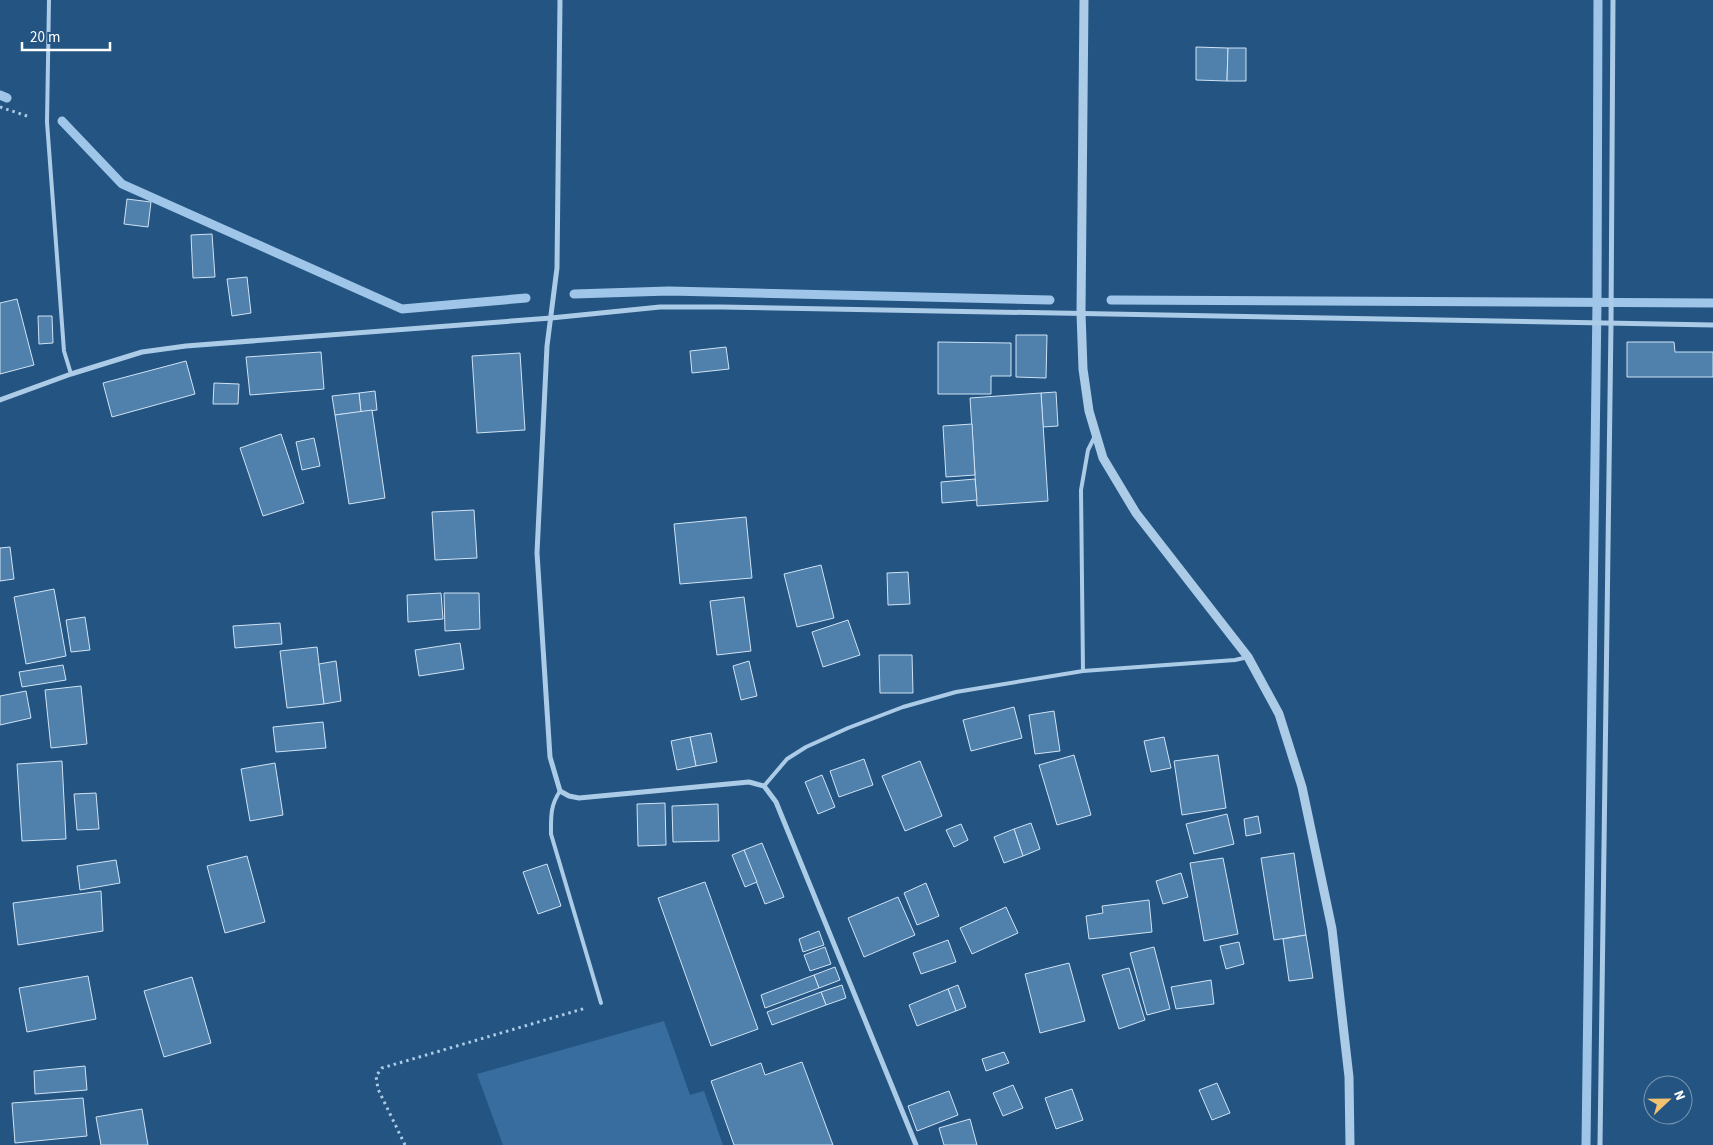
<svg xmlns="http://www.w3.org/2000/svg" width="1713" height="1145" font-family="'Source Sans 3',sans-serif">
<style>
.green{fill:#386e9f}
.lines{fill:none;stroke-linecap:round;stroke-linejoin:round}
.stream{stroke:#9fc6e8;stroke-width:9}
.building{fill:#5080ac;stroke:#cfe3f5}
.path{stroke:#abcbe7;stroke-width:3;stroke-dasharray:2.5 4;stroke-linecap:butt}
.service{stroke:#abcbe7;stroke-width:4}
.minor{stroke:#abcbe7;stroke-width:5}
.tertiary{stroke:#abcbe7;stroke-width:9}
</style>
<rect width="100%" height="100%" fill="#245481"/>
<polygon class="green" points="664,1021 690,1095 704,1091 723,1145 503,1145 477,1074"/>
<g class="lines">
<g class="stream">
<polyline points="0,95 7,98"/>
<polyline points="62,121 122,184 402,309 526,298"/>
<polyline points="574,294 669,291 1050,300"/>
<polyline points="1111,300 1713,303"/>
<polyline points="1586,1145 1597,302 1598,0"/>
</g>
</g>
<g class="building">
<polygon points="1196,47 1228,48 1227,81 1196,80"/>
<polygon points="1228,48 1246,48 1246,81 1227,81"/>
<polygon points="127,199 151,202 148,227 124,224"/>
<polygon points="212,234 215,277 193,278 191,235"/>
<polygon points="247,277 251,313 232,316 227,279"/>
<polygon points="17,299 34,365 0,374 0,303"/>
<polygon points="38,316 52,316 53,343 39,344"/>
<polygon points="1016,335 1047,335 1046,378 1016,377"/>
<polygon points="938,342 1011,343 1011,376 991,376 991,394 938,394"/>
<polygon points="1627,342 1674,342 1675,352 1713,352 1713,377 1627,377"/>
<polygon points="726,347 729,369 692,373 690,351"/>
<polygon points="321,352 324,389 250,395 246,357"/>
<polygon points="520,353 525,430 477,433 472,356"/>
<polygon points="186,361 195,394 112,417 103,383"/>
<polygon points="214,383 239,384 238,404 213,404"/>
<polygon points="375,391 377,410 361,412 359,393"/>
<polygon points="1056,392 1058,426 1043,427 1041,393"/>
<polygon points="359,393 361,412 335,415 332,396"/>
<polygon points="1041,393 1048,501 977,506 970,398"/>
<polygon points="372,410 385,498 349,504 335,415"/>
<polygon points="972,424 975,475 946,477 943,426"/>
<polygon points="281,434 304,503 263,516 240,448"/>
<polygon points="314,438 320,466 302,470 296,442"/>
<polygon points="975,479 977,500 942,503 941,482"/>
<polygon points="474,510 477,558 435,560 432,512"/>
<polygon points="746,517 752,578 680,584 674,524"/>
<polygon points="10,547 14,579 0,581 0,548"/>
<polygon points="821,565 834,618 797,627 784,574"/>
<polygon points="908,572 910,604 888,605 887,573"/>
<polygon points="54,589 66,656 26,664 14,597"/>
<polygon points="441,593 443,619 408,622 407,595"/>
<polygon points="444,593 479,593 480,629 445,631"/>
<polygon points="744,597 751,651 717,655 710,601"/>
<polygon points="85,617 90,650 71,652 66,620"/>
<polygon points="848,620 860,655 823,667 812,632"/>
<polygon points="280,623 282,644 235,648 233,626"/>
<polygon points="460,643 464,669 419,676 415,650"/>
<polygon points="317,647 324,704 287,708 280,651"/>
<polygon points="879,655 912,655 913,693 880,693"/>
<polygon points="336,661 341,701 324,704 319,664"/>
<polygon points="749,661 757,696 741,700 733,666"/>
<polygon points="63,665 66,680 22,687 19,672"/>
<polygon points="81,686 87,744 51,748 45,690"/>
<polygon points="26,691 31,718 0,725 0,696"/>
<polygon points="1014,707 1022,738 971,751 963,720"/>
<polygon points="1054,711 1060,751 1035,754 1029,715"/>
<polygon points="323,722 326,748 276,752 273,727"/>
<polygon points="711,733 717,762 696,766 690,737"/>
<polygon points="690,737 696,766 677,770 671,741"/>
<polygon points="1164,737 1171,768 1151,772 1144,741"/>
<polygon points="1074,755 1091,815 1057,825 1039,765"/>
<polygon points="1218,755 1226,808 1182,815 1174,761"/>
<polygon points="864,759 873,785 839,797 830,771"/>
<polygon points="62,761 66,839 22,841 17,764"/>
<polygon points="920,761 942,816 905,831 882,776"/>
<polygon points="275,763 283,815 250,821 241,769"/>
<polygon points="822,775 835,807 818,814 805,782"/>
<polygon points="96,793 99,829 77,830 74,794"/>
<polygon points="665,803 666,845 638,846 637,804"/>
<polygon points="718,804 719,841 673,842 672,806"/>
<polygon points="1227,814 1234,844 1194,854 1186,824"/>
<polygon points="1258,816 1261,833 1246,836 1244,819"/>
<polygon points="1031,823 1040,849 1023,856 1014,829"/>
<polygon points="961,824 968,840 954,847 946,830"/>
<polygon points="1014,829 1023,856 1004,863 994,837"/>
<polygon points="762,843 784,897 765,904 744,850"/>
<polygon points="744,850 757,882 745,887 732,855"/>
<polygon points="1294,853 1306,935 1274,940 1261,858"/>
<polygon points="247,856 265,922 225,933 207,866"/>
<polygon points="1223,858 1238,934 1204,941 1190,863"/>
<polygon points="116,860 120,883 80,890 77,866"/>
<polygon points="547,864 561,906 538,914 523,872"/>
<polygon points="1181,873 1188,897 1163,904 1156,881"/>
<polygon points="705,882 758,1029 711,1046 658,898"/>
<polygon points="926,883 939,916 917,925 904,893"/>
<polygon points="101,891 103,931 18,945 13,903"/>
<polygon points="898,897 915,935 864,957 848,918"/>
<polygon points="1149,900 1152,932 1089,939 1086,916 1103,913 1102,906"/>
<polygon points="1006,907 1018,933 972,954 960,928"/>
<polygon points="819,931 824,945 803,952 799,939"/>
<polygon points="1306,935 1313,978 1289,981 1283,939"/>
<polygon points="948,940 956,962 921,974 913,953"/>
<polygon points="1239,942 1244,964 1226,969 1220,946"/>
<polygon points="825,947 831,964 810,971 804,955"/>
<polygon points="1154,947 1170,1009 1147,1015 1130,953"/>
<polygon points="1069,963 1085,1021 1040,1033 1025,974"/>
<polygon points="835,967 840,980 819,988 814,975"/>
<polygon points="1129,968 1145,1020 1119,1029 1102,975"/>
<polygon points="814,975 819,988 765,1008 761,995"/>
<polygon points="88,976 96,1019 27,1032 19,988"/>
<polygon points="192,977 211,1043 164,1057 144,991"/>
<polygon points="1211,980 1214,1004 1176,1009 1171,987"/>
<polygon points="842,985 846,998 826,1005 821,992"/>
<polygon points="958,985 966,1007 956,1011 948,989"/>
<polygon points="948,989 956,1011 917,1026 909,1005"/>
<polygon points="821,992 826,1005 772,1025 767,1012"/>
<polygon points="1004,1052 1009,1063 986,1071 982,1059"/>
<polygon points="802,1062 833,1145 734,1145 711,1081 761,1063 765,1075"/>
<polygon points="85,1066 87,1090 35,1094 34,1071"/>
<polygon points="1217,1083 1230,1113 1212,1120 1199,1090"/>
<polygon points="1013,1085 1023,1108 1003,1116 993,1093"/>
<polygon points="1072,1089 1083,1120 1056,1129 1045,1098"/>
<polygon points="949,1091 958,1115 917,1131 908,1106"/>
<polygon points="83,1098 87,1136 15,1143 12,1103"/>
<polygon points="142,1109 148,1145 101,1145 96,1117"/>
<polygon points="970,1119 977,1145 944,1145 939,1128"/>
</g>
<g class="lines">
<g class="path">
<polyline points="0,107 30,117"/>
<polyline points="405,1145 378,1089 376,1076 382,1068 586,1008"/>
</g>
<g class="service">
<polyline points="49,0 47,122 64,351 71,374"/>
<polyline points="1083,671 1081,490 1088,450 1095,436"/>
<polyline points="764,786 787,759 806,747 848,728 903,707 956,692 1083,671 1235,660 1248,657"/>
<path d="M560,791C550,806 551,817 551,834L601,1003"/>
</g>
<g class="minor">
<polyline points="560,0 557,268 547,346 537,553 550,757 560,791 569,796 579,798 749,782 764,786 776,802 916,1145"/>
<polyline points="0,400 71,374 142,352 186,346 551,318 660,307 721,307 1713,325"/>
<polyline points="1600,1145 1611,324 1613,0"/>
</g>
<polyline class="tertiary" points="1084,0 1081,313 1083,369 1089,411 1103,458 1136,513 1248,657 1279,714 1302,787 1332,929 1349,1077 1350,1145"/>
</g>
<g transform="translate(1668 1100) rotate(68)"><circle r="24" fill="#245481" stroke="#7c98b3"/>
<path d="M0-4L9 19L0 12L-9 19Z" fill="#f1c26f"/>
<text y="-8" font-size="14" font-weight="bold" text-anchor="middle" fill="#ffffff">N</text>
</g>
<path d="M22 42v8h88v-8" fill="none" stroke="#ffffff" stroke-width="2.5"/>
<text x="30" y="42" font-size="15" fill="#ffffff" stroke="#245481" stroke-width="4" paint-order="stroke">20 m</text>
</svg>
